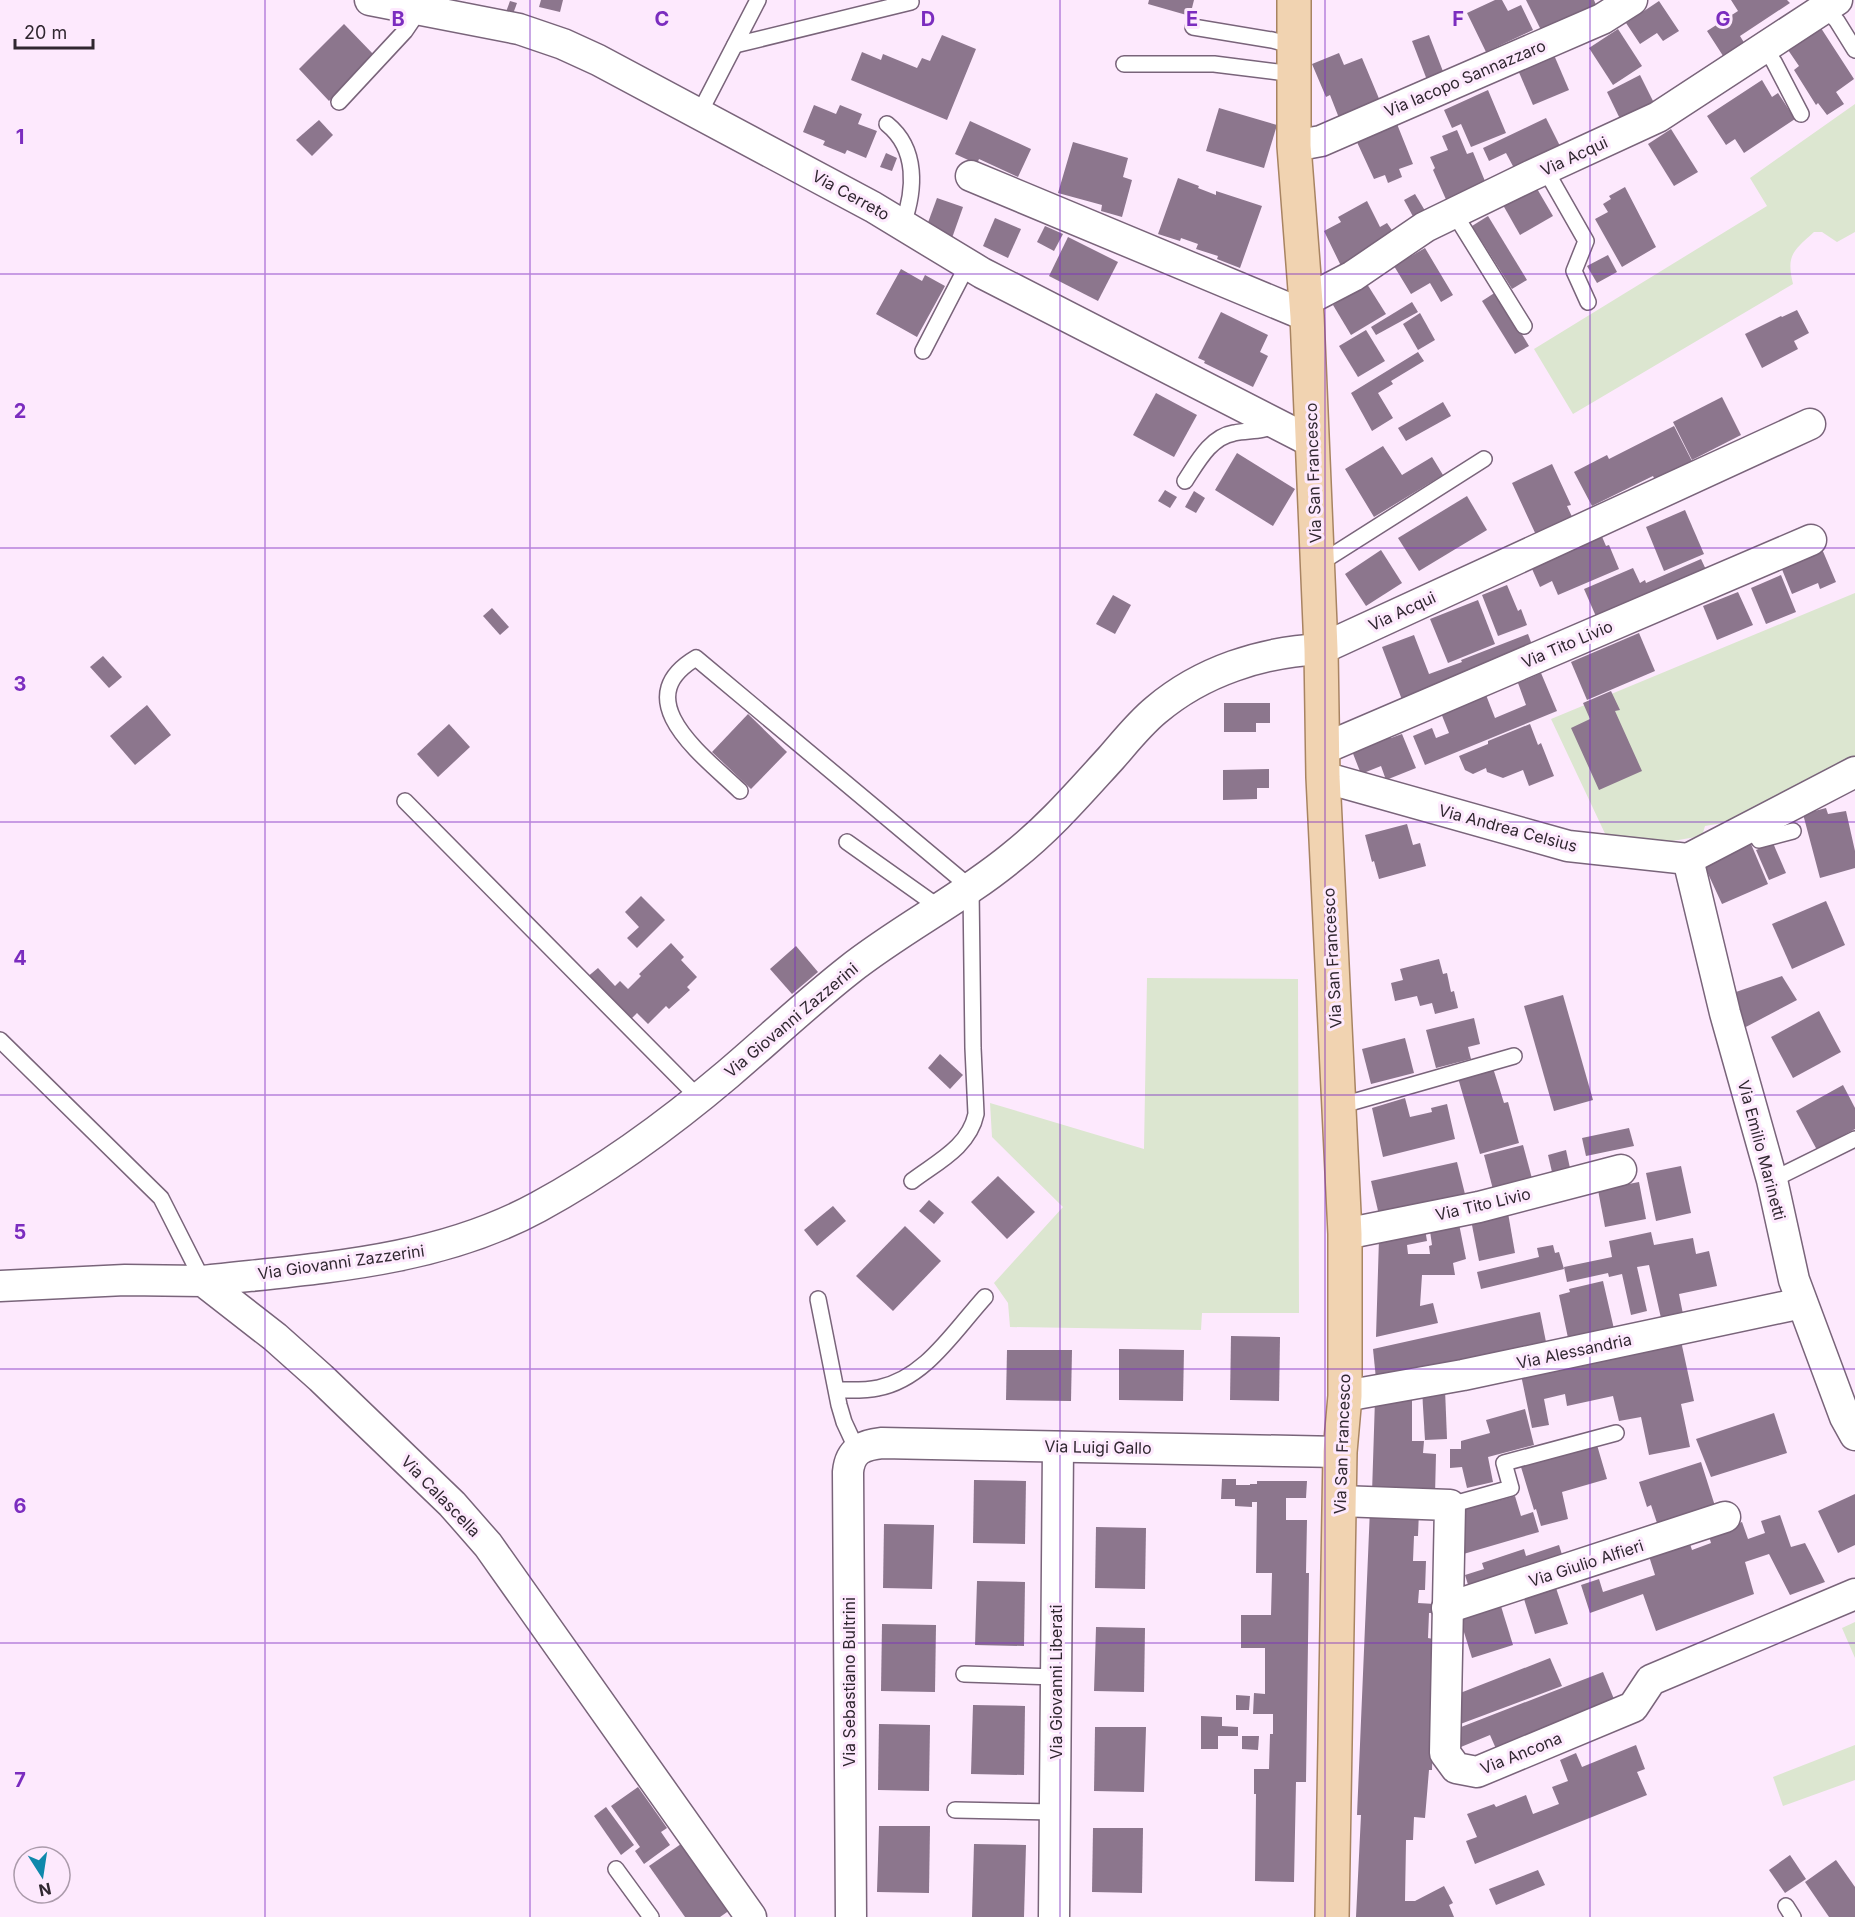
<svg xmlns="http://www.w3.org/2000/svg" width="1855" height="1917" font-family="Inter,sans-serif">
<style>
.green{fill:#dce6d0}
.building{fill:#8c768d}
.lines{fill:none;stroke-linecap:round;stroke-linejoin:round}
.lane-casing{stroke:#79647a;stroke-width:18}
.street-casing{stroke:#79647a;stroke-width:33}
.primary-casing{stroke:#a88462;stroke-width:36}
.lane{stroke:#fff;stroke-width:15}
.street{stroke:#fff;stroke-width:30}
.primary{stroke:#f1d3b1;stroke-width:33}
.grid{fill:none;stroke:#7b2cbf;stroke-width:1.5;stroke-opacity:0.55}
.labels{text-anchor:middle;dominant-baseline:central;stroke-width:6;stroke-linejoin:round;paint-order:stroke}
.street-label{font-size:16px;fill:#302730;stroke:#fde9fd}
.grid-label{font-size:20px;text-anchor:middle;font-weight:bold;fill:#7b2cbf;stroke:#fde9fd;stroke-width:6;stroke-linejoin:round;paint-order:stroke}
</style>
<rect width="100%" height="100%" fill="#fde9fd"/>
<g class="green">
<path d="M1855,104V232L1837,242L1822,232H1814C1793,251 1786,255 1793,284L1573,414L1534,349L1767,206L1750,178Z"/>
<polygon points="1855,593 1855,765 1729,822 1705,826 1702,836 1637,847 1609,842 1551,719"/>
<polygon points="1147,978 1298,979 1299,1313 1202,1313 1201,1330 1010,1327 1008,1303 994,1283 1063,1207 992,1137 990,1103 1144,1149"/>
<polygon points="1855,1622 1855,1658 1842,1628"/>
<polygon points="1855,1745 1855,1780 1783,1806 1773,1777"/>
</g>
<g class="building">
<polygon points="541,0 563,0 560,12 539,7"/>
<polygon points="1149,0 1194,0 1190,16 1148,4"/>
<polygon points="1495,0 1502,0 1508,11 1521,5 1533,30 1486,52 1467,13"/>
<polygon points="1526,0 1594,0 1596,5 1541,30"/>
<polygon points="1731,0 1787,0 1790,3 1740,36 1748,49 1727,62 1707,31 1738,11"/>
<polygon points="510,1 517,3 513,14 506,12"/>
<polygon points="1659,1 1679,31 1663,41 1657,33 1640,44 1626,23"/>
<polygon points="344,24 375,56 329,101 299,69"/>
<polygon points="1819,25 1854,79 1836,92 1844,104 1827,115 1818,103 1816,105 1794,70 1799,66 1786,47"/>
<polygon points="1618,29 1642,66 1613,85 1589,48"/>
<polygon points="942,35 976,49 947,120 851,80 862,52 881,60 883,54 917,68 922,58 930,61"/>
<polygon points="1429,35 1444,74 1427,80 1412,41"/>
<polygon points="1339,53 1344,65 1362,58 1380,101 1339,118 1330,95 1326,97 1312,64"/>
<polygon points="1554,55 1569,90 1533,105 1518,70"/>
<polygon points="1640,75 1656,107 1622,123 1607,92"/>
<polygon points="1762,80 1772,97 1778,93 1795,119 1744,153 1735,139 1726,145 1707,116"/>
<polygon points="1488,90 1506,133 1471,147 1461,124 1452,128 1444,110"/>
<polygon points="814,105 836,114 840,105 862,114 858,124 877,131 866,158 847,150 845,154 823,145 825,141 803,132"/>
<polygon points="1219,108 1277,125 1264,168 1206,151"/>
<polygon points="1546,118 1561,148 1515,170 1506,153 1489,161 1483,148"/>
<polygon points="319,120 333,135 312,156 296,140"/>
<polygon points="970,121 1031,149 1018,177 979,159 977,164 955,154"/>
<polygon points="1397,124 1413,164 1399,169 1402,177 1388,183 1385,175 1374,179 1356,140"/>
<polygon points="1671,129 1698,172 1674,186 1648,144"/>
<polygon points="1457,130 1467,154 1473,152 1487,186 1448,204 1433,170 1435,168 1430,157 1448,150 1442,136"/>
<polygon points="1073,142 1128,158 1123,177 1132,180 1122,217 1101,211 1102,205 1058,193"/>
<polygon points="886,153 897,158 892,171 880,167"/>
<polygon points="1178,178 1199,186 1198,188 1216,195 1216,191 1262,206 1240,268 1217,259 1218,256 1196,249 1198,244 1181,238 1180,241 1158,234"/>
<polygon points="1536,187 1553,216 1520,235 1503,205"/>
<polygon points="1625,187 1656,247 1622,267 1595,219 1608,212 1603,204 1611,199 1609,196"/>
<polygon points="1415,194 1427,214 1415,220 1404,200"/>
<polygon points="937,198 963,207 952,238 926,228"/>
<polygon points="1367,201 1380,227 1387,223 1396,236 1343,270 1324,231 1341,222 1338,217"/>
<polygon points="1488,216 1527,280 1512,289 1472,226"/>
<polygon points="995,218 1021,229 1008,258 983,246"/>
<polygon points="1045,226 1063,234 1054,251 1037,242"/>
<polygon points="1068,237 1118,262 1098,301 1049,276"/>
<polygon points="1425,248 1453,295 1441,302 1430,283 1411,294 1394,266"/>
<polygon points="1608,255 1617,272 1597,283 1587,266"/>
<polygon points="901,269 922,281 925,275 945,286 917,337 876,314"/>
<polygon points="1367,284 1386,314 1351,335 1333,305"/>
<polygon points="1496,292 1529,346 1515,354 1482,301"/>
<polygon points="1412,302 1418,312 1376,335 1371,327"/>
<polygon points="1797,310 1809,333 1794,341 1798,349 1762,368 1745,334 1781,316 1782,317"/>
<polygon points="1221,312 1268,335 1260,352 1268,356 1253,387 1204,363 1205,361 1198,358"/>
<polygon points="1420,313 1435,340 1418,350 1403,324"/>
<polygon points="1366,330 1385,361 1358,377 1339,346"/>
<polygon points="1418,352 1424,361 1391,381 1393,384 1378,393 1393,418 1372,431 1351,393"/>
<polygon points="1156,393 1197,415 1174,457 1133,435"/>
<polygon points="1722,397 1741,435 1692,460 1673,422"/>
<polygon points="1443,402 1451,416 1406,441 1398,428"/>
<polygon points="1674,426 1695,467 1658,486 1653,476 1592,506 1574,472 1607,455 1609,459"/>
<polygon points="1383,446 1402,475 1432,457 1443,475 1374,517 1345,469"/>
<polygon points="1237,453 1295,489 1273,526 1215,490"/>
<polygon points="1552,464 1571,505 1567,506 1574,521 1537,537 1512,483"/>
<polygon points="1165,490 1177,497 1170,508 1158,501"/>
<polygon points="1194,491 1205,498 1196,513 1185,507"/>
<polygon points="1467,496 1487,530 1419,571 1398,538"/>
<polygon points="1685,510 1704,554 1664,571 1646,527"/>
<polygon points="1600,532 1606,546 1609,545 1619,569 1558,595 1552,581 1540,587 1529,562"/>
<polygon points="1822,549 1836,582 1820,589 1818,583 1792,594 1781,567"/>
<polygon points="1381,550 1402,583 1366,606 1345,574"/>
<polygon points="1701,559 1708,574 1598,621 1584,589 1633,568 1640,583 1645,580 1646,583"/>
<polygon points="1781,575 1796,612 1766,624 1751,588"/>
<polygon points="1507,585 1518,611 1521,609 1527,625 1498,636 1482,595"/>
<polygon points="1738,592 1753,625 1717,640 1703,606"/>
<polygon points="1113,595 1131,605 1115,634 1096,624"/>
<polygon points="1478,600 1495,644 1448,663 1430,619"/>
<polygon points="492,608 509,627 500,635 483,616"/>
<polygon points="1639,633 1655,671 1587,700 1571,662"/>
<polygon points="1528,634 1534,650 1404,705 1382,647 1414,635 1429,674 1462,662 1461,660"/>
<polygon points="103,656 122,677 109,688 90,667"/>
<polygon points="1541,673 1557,711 1425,765 1413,736 1432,728 1436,738 1449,733 1441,713 1486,695 1495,718 1526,705 1518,683"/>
<polygon points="1611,691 1620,710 1615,711 1642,771 1599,790 1571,728 1590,719 1583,703"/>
<polygon points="1224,703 1270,703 1270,723 1256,723 1256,732 1224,732"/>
<polygon points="147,705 171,735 135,765 110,736"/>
<polygon points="748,714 787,752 751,789 712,752"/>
<polygon points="449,724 470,747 438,777 417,754"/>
<polygon points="1530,724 1538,745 1541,743 1554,776 1529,786 1523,770 1503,778 1487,772 1486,768 1473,774 1465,770 1459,756 1488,744 1488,741"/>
<polygon points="1402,734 1416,768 1386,780 1381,766 1361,774 1352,751 1390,736 1391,738"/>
<polygon points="1269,769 1269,788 1257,788 1257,799 1223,800 1223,770"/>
<polygon points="1826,808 1828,814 1846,811 1855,851 1855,868 1820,878 1803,814"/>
<polygon points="1407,824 1413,845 1420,843 1426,866 1379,879 1374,861 1372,862 1365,835"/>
<polygon points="1773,843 1786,873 1769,880 1756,850"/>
<polygon points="1751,844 1768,884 1722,904 1704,865"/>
<polygon points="641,896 665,920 637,948 627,938 639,927 625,912"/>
<polygon points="1826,901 1845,945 1792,969 1772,924"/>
<polygon points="671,943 684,957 681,960 697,977 687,987 690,990 669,1009 666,1006 648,1024 637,1013 628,1022 586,978 598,968 615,986 620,981 628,989 641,976 639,974"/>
<polygon points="796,946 818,972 792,994 770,969"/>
<polygon points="1439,959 1443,974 1447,973 1451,992 1454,991 1458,1008 1435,1014 1432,1003 1420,1006 1417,996 1395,1001 1391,983 1403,980 1400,969"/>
<polygon points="1782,976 1797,1000 1744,1028 1733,993"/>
<polygon points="1563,995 1593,1100 1554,1111 1524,1006"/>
<polygon points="1819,1011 1841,1052 1793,1078 1771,1037"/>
<polygon points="1474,1018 1480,1044 1468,1047 1471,1059 1436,1068 1426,1030"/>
<polygon points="1405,1038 1414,1073 1371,1084 1362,1049"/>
<polygon points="940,1054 963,1075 950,1089 928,1068"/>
<polygon points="1493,1068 1504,1103 1508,1102 1519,1143 1480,1154 1458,1078"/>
<polygon points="1843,1085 1855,1108 1855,1129 1817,1150 1796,1111"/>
<polygon points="1405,1098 1410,1117 1432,1112 1431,1108 1447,1104 1455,1139 1383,1157 1372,1108"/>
<polygon points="1629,1128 1634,1146 1586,1156 1582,1138"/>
<polygon points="1523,1145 1534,1186 1495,1197 1484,1155"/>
<polygon points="1566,1150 1570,1168 1552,1172 1548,1155"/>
<polygon points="1457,1162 1465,1194 1379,1215 1371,1181"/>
<polygon points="1681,1166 1691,1213 1656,1221 1646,1173"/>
<polygon points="998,1176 1035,1212 1007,1239 971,1202"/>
<polygon points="1639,1182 1646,1219 1605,1227 1598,1190"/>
<polygon points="929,1200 944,1213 934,1224 919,1211"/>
<polygon points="833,1206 846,1221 817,1246 804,1230"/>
<polygon points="1508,1213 1515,1253 1479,1261 1471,1220"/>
<polygon points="1458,1219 1466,1259 1453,1263 1455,1275 1422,1275 1420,1306 1433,1303 1438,1323 1376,1337 1379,1238 1425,1229 1427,1241 1407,1245 1408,1254 1430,1254 1429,1246 1432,1245 1429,1224"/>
<polygon points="905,1226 941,1261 893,1311 856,1276"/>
<polygon points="1651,1232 1654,1245 1693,1238 1696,1254 1709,1251 1717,1286 1679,1294 1683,1314 1661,1318 1649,1265 1637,1267 1647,1311 1631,1315 1622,1274 1609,1277 1608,1273 1567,1282 1564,1267 1612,1257 1609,1241"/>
<polygon points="1553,1245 1555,1253 1559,1252 1564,1269 1481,1289 1477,1272 1539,1257 1537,1248"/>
<polygon points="1603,1281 1614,1329 1568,1338 1559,1295 1570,1292 1569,1289"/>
<polygon points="1540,1312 1546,1342 1376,1379 1373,1349"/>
<polygon points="1231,1336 1280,1337 1279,1401 1230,1400"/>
<polygon points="1681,1341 1694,1401 1681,1404 1690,1447 1649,1455 1641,1417 1619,1421 1613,1396 1567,1406 1565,1394 1544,1399 1549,1425 1532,1428 1521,1375"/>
<polygon points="1119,1349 1184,1350 1183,1401 1119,1400"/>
<polygon points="1007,1350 1072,1350 1071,1401 1006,1400"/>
<polygon points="1445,1389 1447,1439 1425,1440 1422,1390"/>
<polygon points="1412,1395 1412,1441 1424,1441 1423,1453 1436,1454 1435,1495 1372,1493 1375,1399"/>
<polygon points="1525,1409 1534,1445 1488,1457 1493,1482 1467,1488 1462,1467 1450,1468 1450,1449 1461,1449 1461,1441 1490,1433 1486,1420"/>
<polygon points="1774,1413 1787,1453 1711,1477 1696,1439"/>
<polygon points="1597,1445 1607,1479 1562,1492 1568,1519 1541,1526 1536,1509 1534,1510 1521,1467"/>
<polygon points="1701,1462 1715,1506 1659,1529 1651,1505 1647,1507 1639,1482"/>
<polygon points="1222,1479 1236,1479 1236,1485 1250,1485 1250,1484 1257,1484 1257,1481 1307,1481 1306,1498 1286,1498 1286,1520 1307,1520 1306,1573 1309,1573 1306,1782 1296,1782 1294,1882 1255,1881 1256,1794 1254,1794 1254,1769 1269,1769 1270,1734 1273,1734 1273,1714 1253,1714 1254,1693 1265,1694 1265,1648 1241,1648 1241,1615 1271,1615 1272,1573 1256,1573 1257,1502 1252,1502 1252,1507 1235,1506 1235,1499 1221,1499"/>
<polygon points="974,1480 1026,1481 1025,1544 973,1543"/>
<polygon points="1855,1494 1855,1545 1838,1553 1818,1511"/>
<polygon points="1515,1496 1521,1516 1533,1512 1539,1532 1460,1555 1459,1511"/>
<polygon points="1370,1509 1419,1511 1418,1536 1414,1536 1413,1561 1426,1561 1425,1590 1419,1590 1418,1603 1435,1604 1435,1613 1429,1613 1428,1638 1433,1639 1430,1730 1433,1730 1432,1770 1429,1770 1425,1818 1414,1817 1413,1840 1406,1840 1405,1901 1415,1901 1444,1886 1453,1903 1449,1905 1454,1917 1356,1917 1361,1815 1357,1815"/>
<polygon points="1780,1515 1791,1547 1805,1543 1825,1582 1790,1595 1769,1554 1745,1562 1754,1594 1656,1631 1643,1594 1590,1613 1581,1585 1599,1579 1603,1592 1655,1575 1648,1553 1690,1544 1692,1550 1711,1543 1708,1533 1742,1522 1748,1539 1765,1533 1761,1521"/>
<polygon points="884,1524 934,1525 932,1589 883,1588"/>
<polygon points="1096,1527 1146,1528 1145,1589 1095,1588"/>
<polygon points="1559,1545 1564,1561 1470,1591 1465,1575 1484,1569 1482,1563 1524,1549 1526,1556"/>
<polygon points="977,1581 1025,1582 1024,1646 975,1645"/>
<polygon points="1556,1588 1568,1624 1535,1634 1524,1599"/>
<polygon points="1500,1603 1513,1645 1472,1658 1459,1616"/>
<polygon points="882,1624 936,1625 935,1692 881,1691"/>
<polygon points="1096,1627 1145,1628 1144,1692 1094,1691"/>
<polygon points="1550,1658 1562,1686 1455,1726 1455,1695"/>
<polygon points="1603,1672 1616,1704 1497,1751 1490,1735 1456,1749 1456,1729"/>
<polygon points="1236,1695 1250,1696 1249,1710 1236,1710"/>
<polygon points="973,1705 1025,1706 1024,1775 971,1774"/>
<polygon points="1201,1716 1222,1717 1222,1726 1238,1727 1238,1736 1218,1736 1218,1749 1201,1749"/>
<polygon points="879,1724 930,1725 929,1791 878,1790"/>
<polygon points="1095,1727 1146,1727 1144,1792 1094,1791"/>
<polygon points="1242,1736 1259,1736 1258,1750 1242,1749"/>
<polygon points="1636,1745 1645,1769 1637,1772 1647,1795 1475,1864 1466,1841 1477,1837 1467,1814 1494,1804 1496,1807 1526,1795 1533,1814 1559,1804 1552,1787 1568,1781 1560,1760 1576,1753 1582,1767"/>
<polygon points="638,1787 667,1828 661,1832 670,1845 644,1864 635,1851 640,1847 611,1806"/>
<polygon points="606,1807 634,1845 621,1855 594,1816"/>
<polygon points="879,1826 930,1826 929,1893 877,1892"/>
<polygon points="1093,1828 1143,1828 1142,1893 1092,1892"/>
<polygon points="681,1844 730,1910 720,1917 685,1917 649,1866"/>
<polygon points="974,1844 1026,1845 1024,1917 972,1917"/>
<polygon points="1790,1855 1806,1879 1785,1893 1769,1870"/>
<polygon points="1836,1860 1855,1887 1855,1917 1829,1917 1805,1882"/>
<polygon points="1538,1870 1545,1885 1496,1905 1489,1889"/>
</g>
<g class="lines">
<defs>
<g id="lane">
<polyline points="1825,8 1837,21 1855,50"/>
<polyline points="1193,27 1272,40 1294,46"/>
<polyline points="735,45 911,2"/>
<polyline points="1764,48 1774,62 1801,114"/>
<polyline points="1124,64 1214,64 1294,74"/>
<polyline points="339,102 405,31 420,9"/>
<polyline points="699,114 758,0"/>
<path d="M887,124C918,149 915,190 903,224"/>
<polyline points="1545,169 1586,241 1574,271 1588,302"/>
<polyline points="1454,213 1524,326"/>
<polyline points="923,351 968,264"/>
<path d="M1185,481C1197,463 1210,437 1234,433C1249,430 1262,432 1275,425"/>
<polyline points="1317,565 1484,459"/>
<path d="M740,791C705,757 625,700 696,658L971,888L973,1048L976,1114C969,1147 937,1162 912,1181"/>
<polyline points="405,801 699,1098"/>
<polyline points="1752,826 1759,840 1793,831"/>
<polyline points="847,842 940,908"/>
<polyline points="0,1040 161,1198 203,1281"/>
<polyline points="1339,1106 1514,1056"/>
<polyline points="1772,1180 1855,1139"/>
<polyline points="818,1299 839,1405 844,1422 857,1450"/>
<path d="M837,1390C850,1390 865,1391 878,1388C925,1379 954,1331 985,1297"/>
<polyline points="1450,1505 1511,1488 1504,1463 1616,1433"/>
<polyline points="964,1674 1056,1677"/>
<polyline points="955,1810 1055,1812"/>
<polyline points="616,1869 651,1917"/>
<polyline points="1786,1906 1793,1917"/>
</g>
<g id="street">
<polyline points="370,0 519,29 563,44 598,60 873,207 982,273 1312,442"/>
<polyline points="1294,146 1321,141 1602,19 1632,0"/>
<polyline points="971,176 1307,316"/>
<polyline points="1305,301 1353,276 1425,227 1530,176 1658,117 1837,0"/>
<polyline points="1323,749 1811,540"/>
<polyline points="1323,777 1568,846 1688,859 1855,772"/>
<polyline points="1688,859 1725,1013 1772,1180 1794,1280 1845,1417 1855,1435"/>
<polyline points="1345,1234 1479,1207 1621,1170"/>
<path d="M203,1281C317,1268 435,1263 538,1207C606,1170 669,1124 728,1074C768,1040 807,1003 849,970C901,929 961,899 1012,857C1049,828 1079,793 1111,758C1125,742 1139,724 1156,710C1202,671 1262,652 1321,649L1810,424"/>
<polyline points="0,1286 125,1280 203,1281 275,1337 321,1378 452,1504 488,1545 751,1917"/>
<polyline points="1345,1396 1463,1375 1802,1303"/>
<polyline points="1340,1501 1450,1505 1445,1753 1456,1768 1477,1772 1633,1707 1651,1680 1855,1594"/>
<polyline points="1447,1608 1725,1517"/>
<path d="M851,1917L848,1472C850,1450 863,1445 882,1443L1340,1452"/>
<polyline points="1054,1917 1058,1447"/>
</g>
<polyline id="primary" points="1294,0 1294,146 1307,316 1321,649 1323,777 1345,1234 1345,1396 1340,1452 1332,1917"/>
</defs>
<use href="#lane" class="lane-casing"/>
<use href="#street" class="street-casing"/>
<use href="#primary" class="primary-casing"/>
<use href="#lane" class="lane"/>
<use href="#street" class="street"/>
<use href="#primary" class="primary"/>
</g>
<path class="grid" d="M265,0V1917M530,0V1917M795,0V1917M1060,0V1917M1325,0V1917M1590,0V1917M0,274H1855M0,548H1855M0,822H1855M0,1095H1855M0,1369H1855M0,1643H1855"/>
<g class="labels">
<g class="street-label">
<text transform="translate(1465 78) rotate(-23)">Via Iacopo Sannazzaro</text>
<text transform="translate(1574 156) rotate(-25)">Via Acqui</text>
<text transform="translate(851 195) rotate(29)">Via Cerreto</text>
<text transform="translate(1313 473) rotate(-92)">Via San Francesco</text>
<text transform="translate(1402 611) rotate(-25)">Via Acqui</text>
<text transform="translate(1567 644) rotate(-23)">Via Tito Livio</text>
<text transform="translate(1508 828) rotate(15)">Via Andrea Celsius</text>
<text transform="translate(1332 958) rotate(-93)">Via San Francesco</text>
<text transform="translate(791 1020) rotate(-40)">Via Giovanni Zazzerini</text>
<text transform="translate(1762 1150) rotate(75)">Via Emilio Marinetti</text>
<text transform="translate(1483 1204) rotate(-13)">Via Tito Livio</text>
<text transform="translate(341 1262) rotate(-8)">Via Giovanni Zazzerini</text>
<text transform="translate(1574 1351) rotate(-12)">Via Alessandria</text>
<text transform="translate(1342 1444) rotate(-88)">Via San Francesco</text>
<text transform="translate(1098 1447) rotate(1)">Via Luigi Gallo</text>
<text transform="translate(441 1496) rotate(46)">Via Calascella</text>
<text transform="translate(1586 1563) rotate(-18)">Via Giulio Alfieri</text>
<text transform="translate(849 1682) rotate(-90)">Via Sebastiano Bultrini</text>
<text transform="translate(1056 1682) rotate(-90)">Via Giovanni Liberati</text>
<text transform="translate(1521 1753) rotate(-22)">Via Ancona</text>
</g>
</g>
<g class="grid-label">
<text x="398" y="26">B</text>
<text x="662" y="26">C</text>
<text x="928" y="26">D</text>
<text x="1192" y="26">E</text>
<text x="1458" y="26">F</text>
<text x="1723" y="26">G</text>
<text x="20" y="144">1</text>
<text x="20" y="418">2</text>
<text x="20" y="691">3</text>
<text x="20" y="965">4</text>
<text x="20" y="1239">5</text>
<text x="20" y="1513">6</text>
<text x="20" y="1787">7</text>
</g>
<g transform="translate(42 1875) rotate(168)"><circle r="28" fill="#fde9fd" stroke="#ab9bab" stroke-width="1.5"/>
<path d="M0-4.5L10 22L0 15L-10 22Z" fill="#0f88ac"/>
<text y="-9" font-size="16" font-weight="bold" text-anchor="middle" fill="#302730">N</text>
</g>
<path d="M15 39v9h78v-9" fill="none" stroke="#302730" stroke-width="3"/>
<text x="24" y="39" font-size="18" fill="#302730" stroke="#fde9fd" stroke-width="4.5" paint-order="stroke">20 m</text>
</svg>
